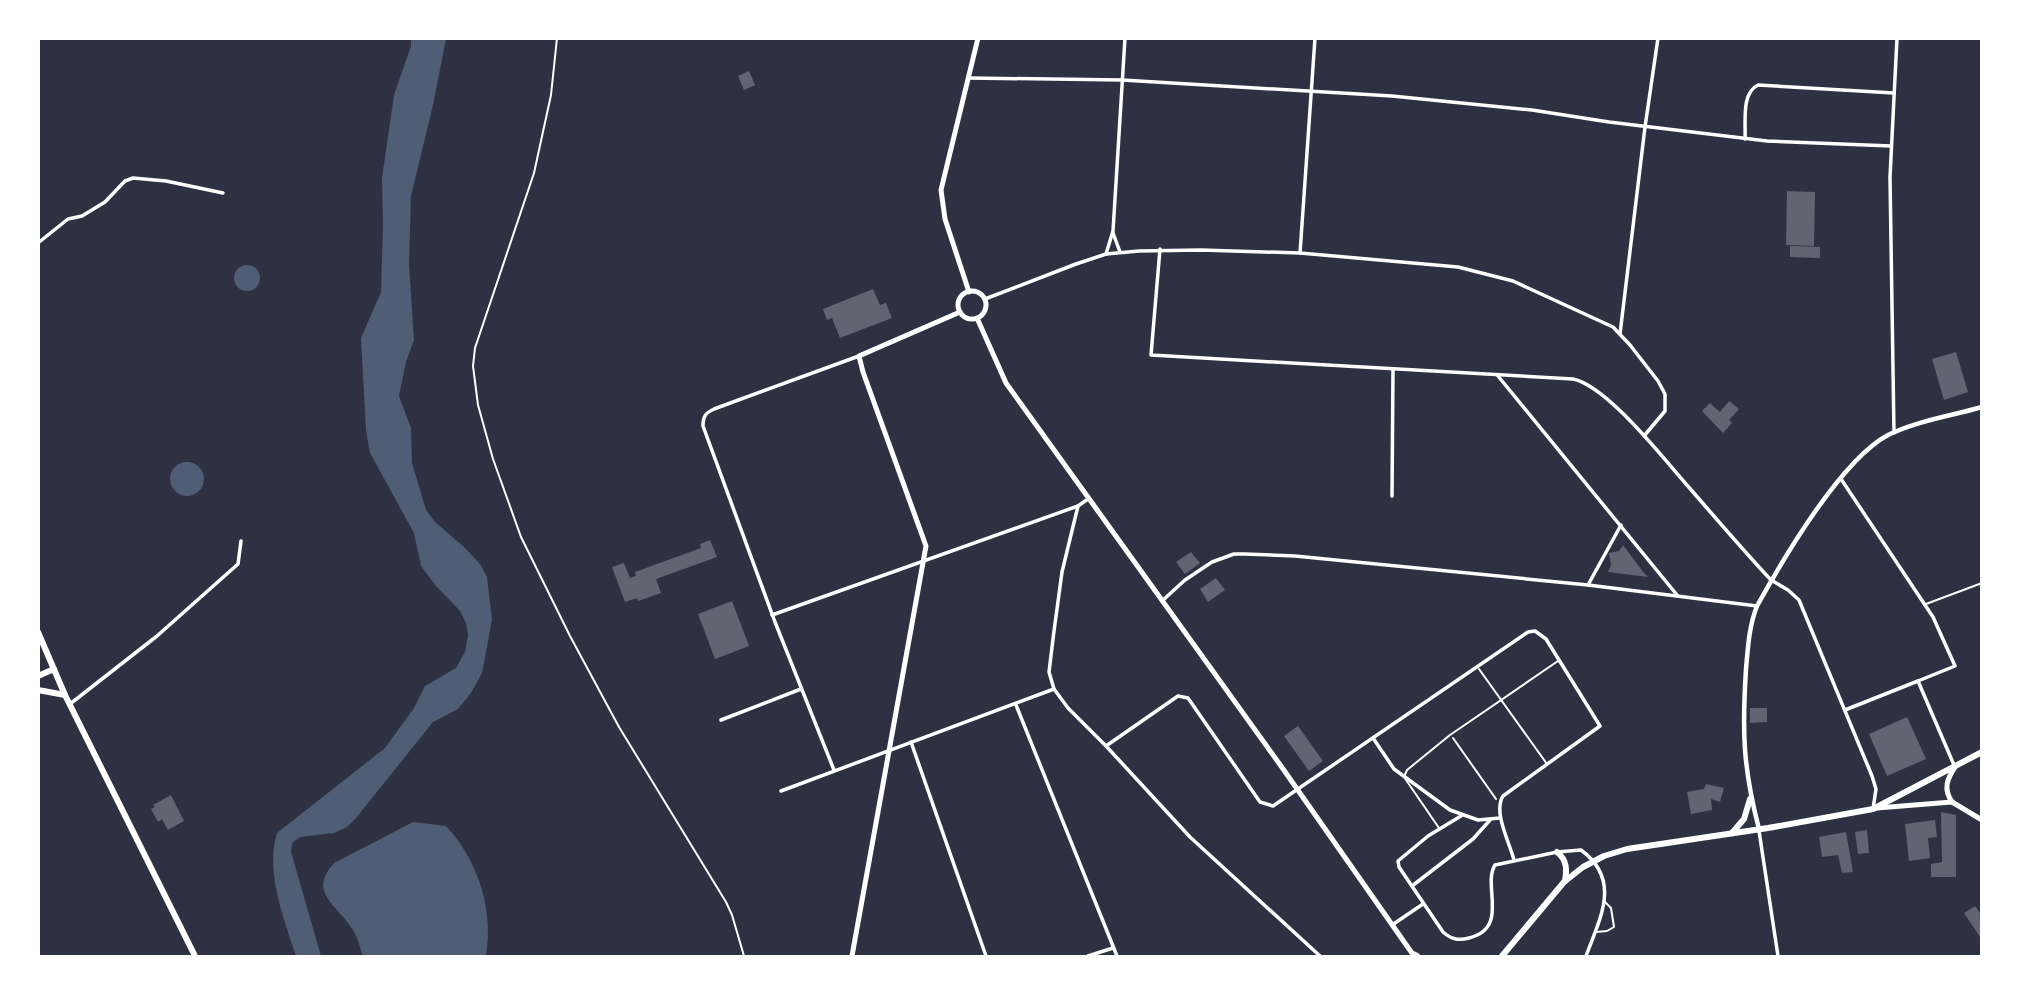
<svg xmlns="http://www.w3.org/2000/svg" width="2020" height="995" font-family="Roboto,sans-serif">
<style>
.water{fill:#4f5d75}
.building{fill:#626471}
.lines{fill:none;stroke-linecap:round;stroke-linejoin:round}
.path{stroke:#fff;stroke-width:2}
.service{stroke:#fff;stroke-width:2}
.minor{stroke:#fff;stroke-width:3.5}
.tertiary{stroke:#fff;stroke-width:4.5}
.secondary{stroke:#fff;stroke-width:5}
.primary{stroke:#fff;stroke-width:6}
</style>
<rect width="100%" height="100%" fill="#2d3142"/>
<g class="water">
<path d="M411,39H446L433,105L411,196L409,264L414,340L406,362L399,396L411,428L412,463L426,510L435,522L464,547L480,564L487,577L492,619L487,647L482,673L471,693L458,709L433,722L356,818L347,827L334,833L300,837L292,843L291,852L321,956H296C284,919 265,872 277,833L385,748L414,708L425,686L456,668L465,652L468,635L466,623L460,611L436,586L421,566L414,533L370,453L366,431L361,338L381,292L383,225L382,178L394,95L411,46Z"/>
<circle cx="247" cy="278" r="13"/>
<circle cx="187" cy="479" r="17"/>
<path d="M413,822L446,826C478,860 494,910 486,956H363C360,948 358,938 353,930C338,905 307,893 334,863Z"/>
</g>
<g class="building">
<polygon points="749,71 755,85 744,90 738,76"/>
<polygon points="1787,191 1815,192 1814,246 1786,245"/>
<polygon points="1790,246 1820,247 1820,258 1790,257"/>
<polygon points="873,289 880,305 886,303 892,318 840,338 832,318 827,320 823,309"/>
<polygon points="1956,352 1968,392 1944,400 1932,359"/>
<polygon points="1729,401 1739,409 1729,420 1732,423 1723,433 1702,411 1710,403 1720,412"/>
<polygon points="710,540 717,557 656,579 661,593 638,601 637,598 625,602 612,567 624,563 630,578 636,576 635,572 701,548 700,544"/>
<polygon points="1623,545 1644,573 1648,577 1608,572 1611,565 1609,553 1619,551"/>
<polygon points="1191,552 1200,563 1185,574 1176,562"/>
<polygon points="1216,578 1225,590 1208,602 1200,589"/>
<polygon points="732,601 749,646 715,659 698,614"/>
<polygon points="1750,708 1767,708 1767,722 1750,723"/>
<polygon points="1907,717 1926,759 1887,776 1869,734"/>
<polygon points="1298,726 1323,761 1309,771 1284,736"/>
<polygon points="1706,784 1724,788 1720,802 1711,799 1712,810 1691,814 1687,792 1704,789"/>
<polygon points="171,795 184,821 168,830 162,819 158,822 151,809 155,807 153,805"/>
<polygon points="1941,812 1956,815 1956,877 1931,877 1931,864 1942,862"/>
<polygon points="1935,820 1937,837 1928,838 1930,858 1909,861 1905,824"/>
<polygon points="1867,830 1869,853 1858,854 1855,832"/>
<polygon points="1846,832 1853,872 1842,873 1838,855 1822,857 1819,837"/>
<polygon points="1975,906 1982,916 1982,940 1964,913"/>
</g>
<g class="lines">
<g class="path">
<polyline points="557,38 551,95 534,173 475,348 473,366 478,405 493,459 521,537 570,636 619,727 726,902 732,915 744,956"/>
<polyline points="1453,738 1496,799"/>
</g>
<g class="service">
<polyline points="1926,604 1982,583"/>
<polyline points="1479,669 1547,764"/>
<polyline points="1439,828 1404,777 1407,770 1450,735 1558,661"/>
<polyline points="1596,932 1607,931 1614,927 1611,908 1605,902"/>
</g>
<g class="minor">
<polyline points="968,78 1122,80 1392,96 1532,110 1609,122 1767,141 1891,146"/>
<path d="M1745,139C1746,122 1741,93 1758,85L1894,93"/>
<polyline points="1113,233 1120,252"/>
<polyline points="38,243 68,219 82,216 105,202 125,181 133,178 166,181 223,193"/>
<path d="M1160,249L1151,355L1573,379C1607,386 1662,457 1686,484C1714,516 1742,549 1771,580L1788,590L1799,600L1872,776L1876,789L1873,809"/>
<polyline points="1300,253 1315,38"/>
<polyline points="1106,254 1113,231 1125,38"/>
<polyline points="985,299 1076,264 1106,254 1139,251 1201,250 1300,253 1458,267 1513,281 1613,327 1630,345 1658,381 1665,394 1665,411 1644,436"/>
<polyline points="1620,334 1645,127 1658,38"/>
<polyline points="1498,376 1677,595"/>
<polyline points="1894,433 1890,177 1897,38"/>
<polyline points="1841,479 1933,617 1955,666 1918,681"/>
<polyline points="1392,496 1393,369"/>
<polyline points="1078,506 1062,572 1054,631 1049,672 1054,689 1068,708 1106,746 1190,837 1320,956"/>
<polyline points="1588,585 1621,525"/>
<polyline points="1162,601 1185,580 1212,562 1234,554 1245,554 1295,556 1588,585 1757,606"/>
<polyline points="772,615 1078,506 1088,499"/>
<polyline points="70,704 157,636 238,564 241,541"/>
<polyline points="1016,705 1117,956"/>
<polyline points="1845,710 1918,681 1954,765"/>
<polyline points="721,720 801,689"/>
<polyline points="1373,738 1394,769 1450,810 1478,820 1500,818"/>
<polyline points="911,742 986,956"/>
<path d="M1106,746L1178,696L1188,698L1260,802L1273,806L1528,632L1535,631L1546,639L1600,726L1503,796C1493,812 1509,841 1514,860"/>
<path d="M834,770L775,622L703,426C703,417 705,413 714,409L859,356"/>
<polyline points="781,791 1054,689"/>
<path d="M1461,816L1428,836L1398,861L1399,867L1443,932C1451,939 1458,941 1469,938C1510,928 1482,885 1495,865L1557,852L1581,850C1622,880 1600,918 1586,956"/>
<polyline points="1759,831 1778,956"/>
<polyline points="1412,886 1473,839 1490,820"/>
<polyline points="1392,925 1423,904"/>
<polyline points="1088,956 1113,948"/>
</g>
<path class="tertiary" d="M1759,829C1743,768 1742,731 1746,669C1748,647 1749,626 1757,606C1783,559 1841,460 1888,435C1916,421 1951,416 1982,407"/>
<g class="secondary">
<circle cx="972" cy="305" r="14"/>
<polyline points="969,292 945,219 941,190 978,38"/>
<polyline points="977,318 1006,383 1281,766 1414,956"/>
<path d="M1952,802C1943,789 1947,779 1955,767"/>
<polyline points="1877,808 1952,802 1982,820"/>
<polyline points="852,956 926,546 863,372 859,356 960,312"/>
</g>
<g class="primary">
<polyline points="38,632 65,695 195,956"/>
<polyline points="38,676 54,669"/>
<polyline points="38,690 65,695"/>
<polyline points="1732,833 1744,819 1750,799"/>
<path d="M1557,852C1567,860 1567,869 1565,881"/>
<polyline points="1413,954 1417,956"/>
<polyline points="1502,956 1564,882 1583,867 1604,856 1627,849 1768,828 1873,809 1982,752"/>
</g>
</g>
<rect width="2020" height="995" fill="none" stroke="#ffffff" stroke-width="80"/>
</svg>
